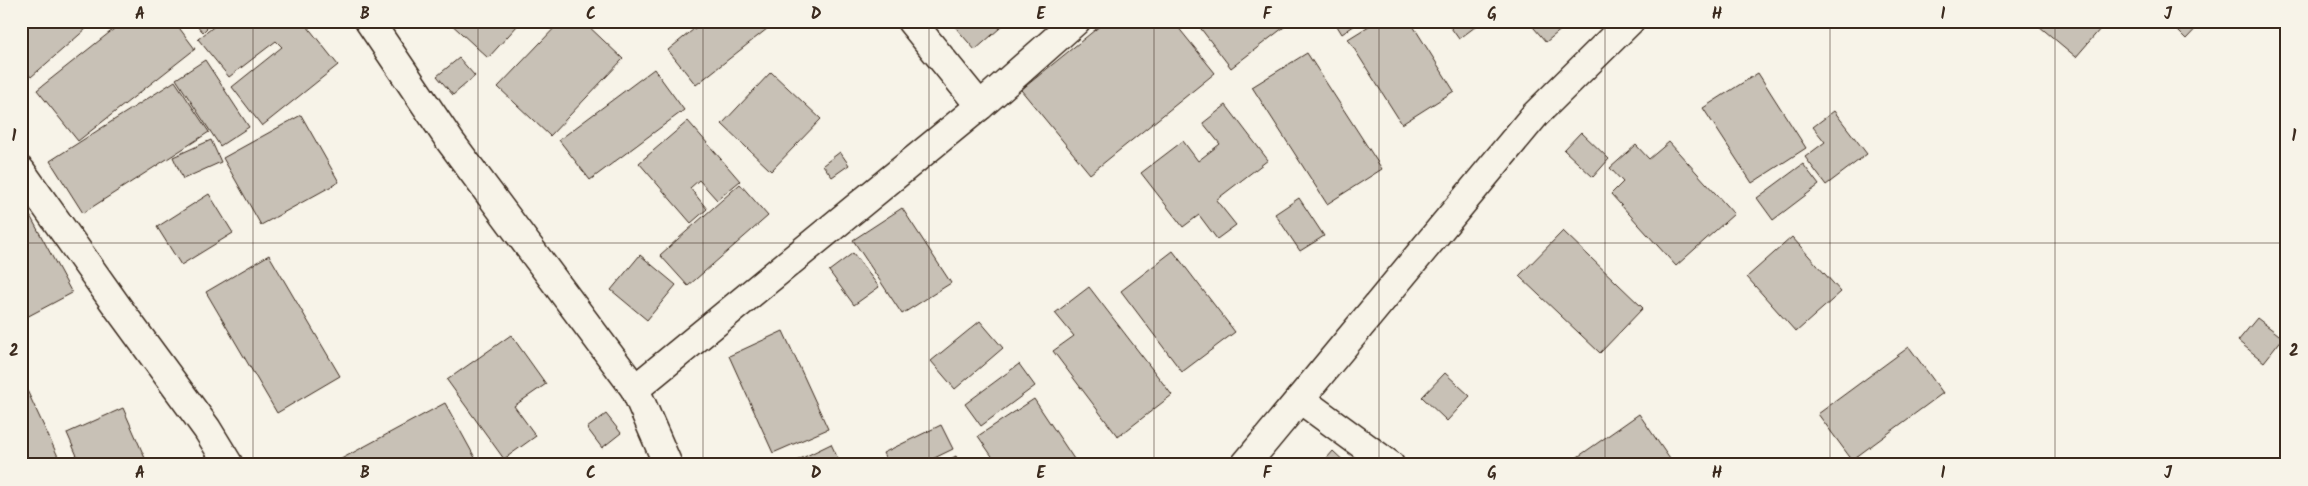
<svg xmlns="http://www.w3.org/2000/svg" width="2308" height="486" font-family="Kalam,sans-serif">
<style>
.building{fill:#c8c1b6;stroke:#3b2a1e}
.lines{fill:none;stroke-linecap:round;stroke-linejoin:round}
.minor-casing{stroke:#3b2a1e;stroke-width:31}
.minor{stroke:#f7f3e8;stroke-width:28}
.grid{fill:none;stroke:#3b2a1e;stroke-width:1;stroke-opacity:0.55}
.neatline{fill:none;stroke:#3b2a1e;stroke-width:2}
.grid-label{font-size:16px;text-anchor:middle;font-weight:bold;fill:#3b2a1e}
</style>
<rect width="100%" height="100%" fill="#f7f3e8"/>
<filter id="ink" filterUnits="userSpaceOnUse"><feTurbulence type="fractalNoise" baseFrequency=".02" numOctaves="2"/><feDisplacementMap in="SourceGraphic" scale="10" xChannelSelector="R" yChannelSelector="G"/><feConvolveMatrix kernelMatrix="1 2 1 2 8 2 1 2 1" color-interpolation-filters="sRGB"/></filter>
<g filter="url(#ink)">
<g class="building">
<polygon points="21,21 95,21 31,77 21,66"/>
<polygon points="124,21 174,21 195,49 78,141 37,90"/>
<polygon points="193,21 214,21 203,32"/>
<polygon points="221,21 303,21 338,65 262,126 232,87 282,47 276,41 229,77 198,39"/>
<polygon points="448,21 514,21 518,25 488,58"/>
<polygon points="561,21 583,21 623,59 550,136 498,87"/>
<polygon points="704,21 777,21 696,85 668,50"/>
<polygon points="950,21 1008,21 975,50"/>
<polygon points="1106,21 1173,21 1215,73 1090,174 1021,90"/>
<polygon points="1195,21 1292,21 1231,68"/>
<polygon points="1334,21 1361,21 1342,34"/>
<polygon points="1377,21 1410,21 1454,91 1402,124 1348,39"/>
<polygon points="1446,21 1483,21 1459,39"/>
<polygon points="1528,21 1566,21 1568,24 1546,42"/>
<polygon points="2033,21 2107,21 2076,57"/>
<polygon points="2168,21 2203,21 2186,39"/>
<polygon points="1307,53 1382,169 1327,204 1252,87"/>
<polygon points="459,58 475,76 453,95 437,76"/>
<polygon points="205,60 249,127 220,146 176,79"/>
<polygon points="654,69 684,110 590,180 559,140"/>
<polygon points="771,72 821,119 771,171 722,124"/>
<polygon points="1758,73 1806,148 1752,183 1703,108"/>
<polygon points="175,81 209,132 83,213 50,161"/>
<polygon points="1226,105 1268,160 1216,200 1236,225 1217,239 1199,215 1183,227 1141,173 1183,141 1198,161 1220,144 1203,123"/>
<polygon points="1834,111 1867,154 1826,185 1805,157 1825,142 1813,127"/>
<polygon points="301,115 339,182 261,225 223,158"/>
<polygon points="688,121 740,181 717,200 699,180 690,188 707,209 691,223 639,163"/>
<polygon points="1581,132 1609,159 1593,177 1564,150"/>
<polygon points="211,140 221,162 183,179 173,157"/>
<polygon points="1669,142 1734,214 1676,266 1611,194 1623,182 1610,168 1636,145 1649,159"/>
<polygon points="840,152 849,165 832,177 823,165"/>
<polygon points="1803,164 1819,185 1773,220 1757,198"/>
<polygon points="740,184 768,216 688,286 660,255"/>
<polygon points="209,194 233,233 181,265 157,227"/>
<polygon points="1299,198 1324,236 1300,251 1275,214"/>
<polygon points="21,199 72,293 21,320"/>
<polygon points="902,208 951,283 902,314 853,240"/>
<polygon points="1563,231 1643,308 1600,353 1519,276"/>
<polygon points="1792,237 1841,292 1796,332 1747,277"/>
<polygon points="1173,251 1235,332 1182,372 1121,291"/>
<polygon points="853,253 879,287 854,305 829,271"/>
<polygon points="269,255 340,376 277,413 206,292"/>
<polygon points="640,255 676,285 647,320 611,290"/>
<polygon points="1089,287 1172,395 1118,437 1053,351 1074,336 1055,313"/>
<polygon points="2257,318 2283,338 2264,362 2238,341"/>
<polygon points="980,321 1003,348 955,389 931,361"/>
<polygon points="783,331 828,429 773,453 729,356"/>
<polygon points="511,335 546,384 514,406 536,436 504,459 447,380"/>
<polygon points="1909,347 1943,393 1852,460 1818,414"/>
<polygon points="1019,364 1035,386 981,426 965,404"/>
<polygon points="1445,373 1470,396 1447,421 1422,397"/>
<polygon points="24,384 62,465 21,465 21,385"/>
<polygon points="1034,399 1078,465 998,465 978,436"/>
<polygon points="445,403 479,465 330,465"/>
<polygon points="123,408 148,465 81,465 67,433"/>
<polygon points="606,414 621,433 602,448 587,428"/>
<polygon points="1639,414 1674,465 1570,465 1569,463"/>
<polygon points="941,425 953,449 920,465 889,465 883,453"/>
<polygon points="831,444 841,465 788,465"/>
<polygon points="1333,451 1348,465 1321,465"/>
<polygon points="956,456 960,465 939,465"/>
</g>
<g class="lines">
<defs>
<g id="minor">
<polyline points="369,21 450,141 635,389 668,465"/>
<polyline points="911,21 980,106"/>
<polyline points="21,171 119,309 207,429 229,465"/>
<polyline points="635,389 980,106 1076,21"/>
<polyline points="1300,399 1390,465"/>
<polyline points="1245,465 1535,115 1630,21"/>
</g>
</defs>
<use href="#minor" class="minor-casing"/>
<use href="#minor" class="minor"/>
</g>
</g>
<path class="grid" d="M253,21V465M478,21V465M703,21V465M929,21V465M1154,21V465M1379,21V465M1605,21V465M1830,21V465M2055,21V465M21,243H2287"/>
<rect width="2308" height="486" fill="none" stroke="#f7f3e8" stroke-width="55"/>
<rect x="28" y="28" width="2252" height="430" class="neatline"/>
<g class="grid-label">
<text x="140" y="19">A</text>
<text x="365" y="19">B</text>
<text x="591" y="19">C</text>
<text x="816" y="19">D</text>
<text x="1041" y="19">E</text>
<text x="1267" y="19">F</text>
<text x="1492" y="19">G</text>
<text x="1717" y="19">H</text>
<text x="1943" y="19">I</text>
<text x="2168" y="19">J</text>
<text x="14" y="141">1</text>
<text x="2294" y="141">1</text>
<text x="14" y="356">2</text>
<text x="2294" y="356">2</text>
<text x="140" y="478">A</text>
<text x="365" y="478">B</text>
<text x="591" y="478">C</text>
<text x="816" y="478">D</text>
<text x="1041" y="478">E</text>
<text x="1267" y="478">F</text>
<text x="1492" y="478">G</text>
<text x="1717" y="478">H</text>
<text x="1943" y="478">I</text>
<text x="2168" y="478">J</text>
</g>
</svg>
